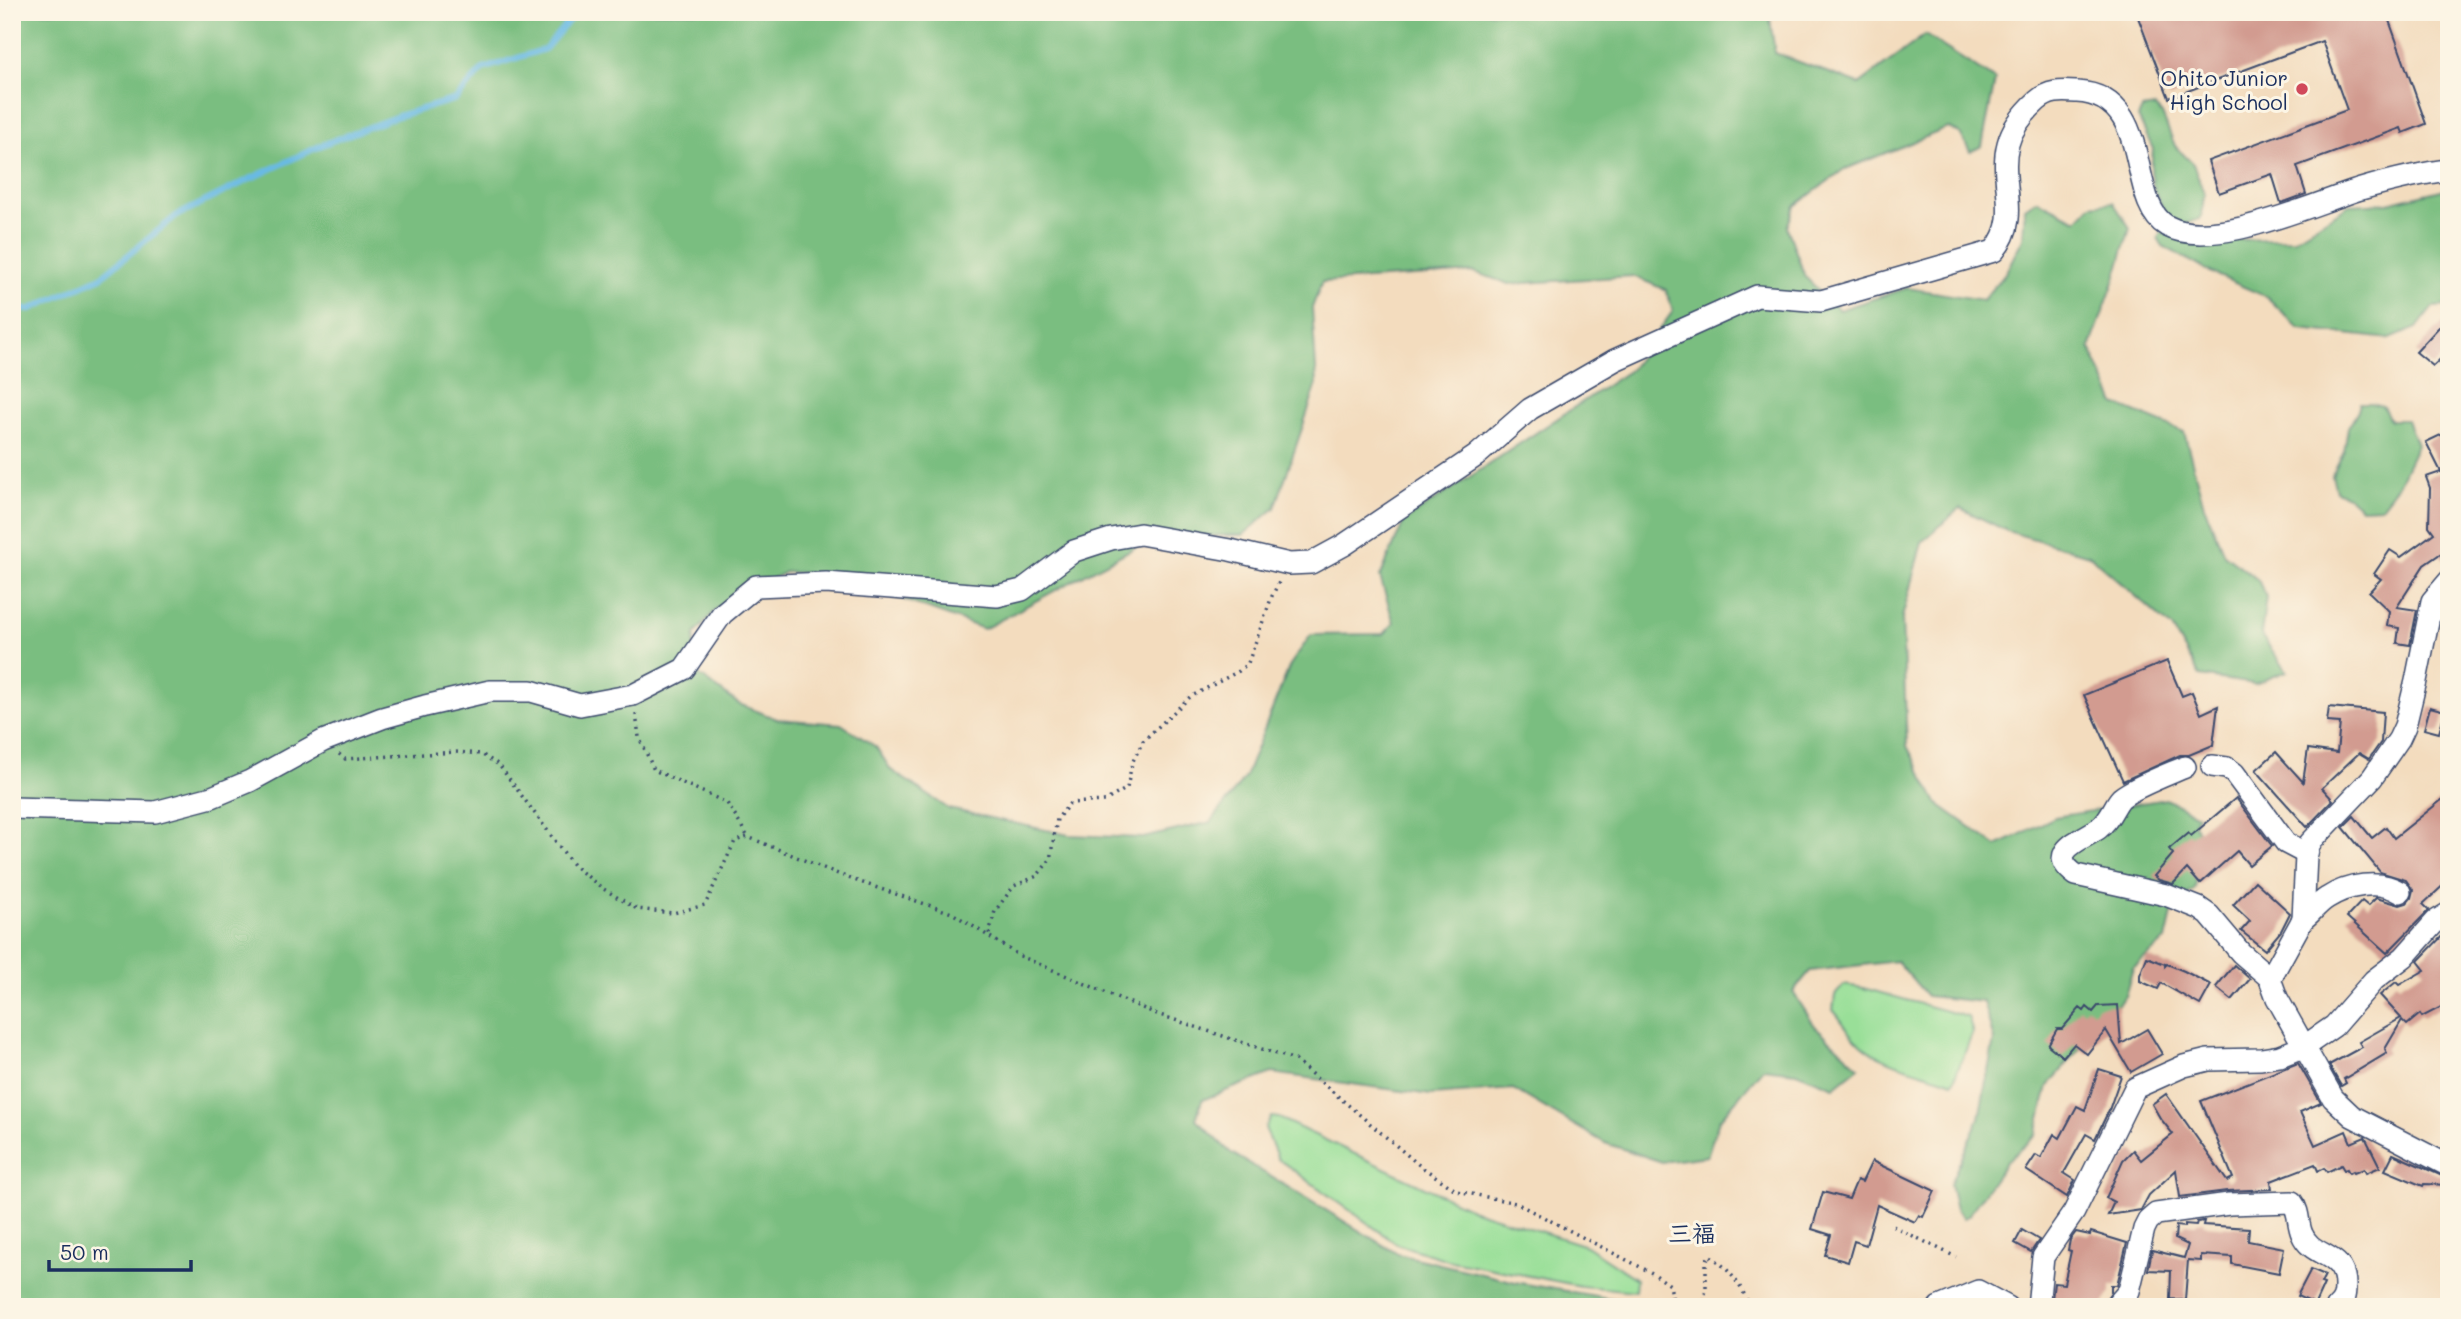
<svg xmlns="http://www.w3.org/2000/svg" width="2461" height="1319" font-family="Mali,'Klee One',sans-serif">
<style>
.green{fill:#99df98;stroke:#5a877b;stroke-width:2}
.forest{fill:#7abe80;stroke:#4a766f;stroke-width:2;fill-rule:evenodd}
.lines{fill:none;stroke-linecap:round;stroke-linejoin:round}
.stream{stroke:#69bae4;stroke-width:6}
.building{fill:#d29b90}
.minor-casing{stroke:#3b496c;stroke-width:24}
.path{stroke:#3b496c;stroke-width:3.5;stroke-dasharray:2 5;stroke-linecap:butt}
.minor{stroke:#fff;stroke-width:21}
.poi-dot{fill:#d1495b;stroke:#fcf5e5;stroke-width:2.5}
.labels{text-anchor:middle;dominant-baseline:central;stroke-width:6;stroke-linejoin:round;paint-order:stroke}
.poi-label{font-size:21px;fill:#1b2f5e;stroke:#fcf5e5;text-anchor:end}
.quarter-label{font-size:24px;font-weight:bold;fill:#1b2f5e;stroke:#fcf5e5}
</style>
<rect width="100%" height="100%" fill="#fcf5e5"/>
<filter id="ink" filterUnits="userSpaceOnUse"><feTurbulence type="fractalNoise" baseFrequency=".0143" numOctaves="2"/><feDisplacementMap in="SourceGraphic" scale="14" xChannelSelector="R" yChannelSelector="G"/><feConvolveMatrix kernelMatrix="1 2 1 2 8 2 1 2 1" color-interpolation-filters="sRGB"/></filter>
<filter id="wash" filterUnits="userSpaceOnUse"><feTurbulence type="fractalNoise" baseFrequency=".00686" numOctaves="4" result="noise"/><feDisplacementMap in="SourceGraphic" scale="28" xChannelSelector="R" yChannelSelector="G"/><feGaussianBlur stdDeviation="1.57" result="paint"/><feColorMatrix in="noise" values="0 0 0 0 0 0 0 0 0 0 0 0 0 0 0 0 0 1.4 0 .05"/><feComposite in="paint" operator="in"/></filter>
<g filter="url(#wash)">
<rect width="100%" height="100%" fill="#f3dcbe"/>
<g class="green">
<path d="M1844,985L1863,988L1968,1017L1973,1032L1953,1082C1924,1072 1890,1065 1865,1048C1851,1038 1844,1022 1833,1010L1835,995Z"/>
<polygon points="1271,1117 1279,1118 1471,1209 1586,1246 1636,1279 1635,1291 1581,1286 1451,1261 1397,1244 1278,1159 1265,1128"/>
</g>
<g class="forest">
<path d="M12,12H1769L1775,53L1859,84L1925,35L1995,80L1982,146L1970,152L1960,133L1948,128L1843,170L1795,206L1787,227L1805,277L1839,310L1907,288L1983,300L2006,272L2023,238L2025,208L2037,200L2077,220L2091,205L2113,202L2130,228L2116,276L2090,348L2115,404L2184,432L2204,506L2224,554L2258,580L2266,597L2261,635L2287,671L2255,684L2200,676L2172,628L2089,555L2007,531L1960,508L1922,542L1902,618L1907,746L1937,803L1997,846L2055,817L2166,799L2197,815L2193,823L2203,840L2195,889L2174,905L2166,940L2133,968L2125,996L2048,1086L2036,1135L2006,1162L1968,1216L1963,1218L1956,1209L1950,1184L1979,1118L1994,1040L1983,1002L1927,996L1897,961L1810,971L1793,992L1815,1026L1859,1067L1834,1087L1796,1072L1763,1068L1719,1120L1707,1156L1662,1162L1605,1143L1513,1089L1431,1095L1272,1073L1202,1100L1196,1119L1230,1152L1398,1254L1520,1283L1619,1300L1626,1307H12ZM1474,272L1509,284L1633,276L1666,290L1673,311L1630,370L1404,521L1380,577L1394,623L1384,634L1311,635L1290,665L1245,777L1211,822L1143,838L1069,835L949,809L891,770L876,747L841,724L777,719L739,704L699,675L693,655L695,634L716,609L785,572L832,574L984,629L1154,537L1243,535L1275,508L1317,384L1312,308L1322,282Z"/>
<polygon points="2155,107 2162,114 2175,146 2193,164 2204,193 2202,214 2199,219 2184,225 2167,218 2154,190 2151,171 2153,149 2138,117 2142,109"/>
<polygon points="2449,188 2449,306 2433,307 2417,328 2390,339 2300,329 2267,297 2212,273 2163,246 2158,238 2161,231 2219,240 2294,239 2349,205 2388,203"/>
<polygon points="2360,403 2370,403 2383,406 2390,420 2407,420 2417,445 2398,485 2381,507 2361,508 2348,496 2336,491 2332,475 2344,451 2348,428 2358,411"/>
</g>
<g class="lines">
<polyline class="stream" points="12,311 31,309 101,277 176,216 250,179 324,144 398,116 456,99 483,69 545,49 576,12"/>
</g>
<g id="blocks">
<g class="building">
<polygon points="2136,12 2386,12 2426,124 2403,133 2401,128 2297,166 2306,194 2287,201 2281,203 2272,174 2219,193 2208,161 2347,110 2322,41 2169,98"/>
<polygon points="2449,316 2449,351 2433,366 2416,352"/>
<polygon points="2449,431 2449,567 2440,554 2424,565 2397,607 2417,610 2410,645 2397,643 2399,628 2387,626 2389,611 2369,592 2381,579 2374,574 2390,550 2401,557 2434,533 2429,526 2430,488 2426,477 2441,472 2426,442"/>
<polygon points="2167,661 2182,696 2192,692 2201,714 2218,706 2213,745 2189,755 2180,755 2123,781 2084,695"/>
<polygon points="2329,707 2383,712 2381,742 2369,759 2359,753 2322,788 2333,800 2307,827 2256,770 2276,752 2303,782 2308,749 2337,753 2340,723 2327,722"/>
<polygon points="2430,707 2445,711 2439,733 2424,729"/>
<polygon points="2236,798 2272,846 2249,865 2237,851 2200,884 2187,869 2173,884 2159,880 2154,876 2173,854 2169,849 2188,833 2191,836"/>
<polygon points="2443,799 2449,812 2449,880 2423,904 2429,910 2387,953 2347,917 2362,901 2368,906 2376,898 2400,905 2407,903 2411,898 2413,890 2406,880 2380,872 2343,827 2354,816 2372,838 2386,827 2394,838"/>
<polygon points="2255,881 2290,913 2281,931 2265,950 2241,931 2250,921 2233,905"/>
<polygon points="2449,929 2449,1003 2422,1017 2420,1014 2407,1025 2402,1020 2385,1049 2387,1053 2344,1079 2346,1083 2341,1086 2329,1065 2362,1047 2359,1042 2401,1018 2380,995 2396,982 2399,985 2425,970 2418,961"/>
<polygon points="2147,957 2165,964 2165,966 2167,964 2184,971 2211,985 2200,1005 2161,983 2158,989 2140,981 2140,975"/>
<polygon points="2234,965 2250,979 2232,1000 2216,987"/>
<polygon points="2118,1005 2121,1044 2147,1029 2162,1054 2131,1072 2106,1030 2087,1054 2074,1044 2063,1057 2048,1045 2057,1029 2062,1029 2080,1008 2084,1011 2087,1007 2093,1012 2098,1006"/>
<polygon points="2298,1063 2321,1103 2300,1112 2315,1145 2346,1131 2351,1143 2365,1137 2380,1167 2366,1173 2364,1169 2354,1173 2353,1171 2349,1173 2347,1169 2344,1170 2341,1165 2327,1172 2324,1168 2318,1171 2315,1164 2271,1181 2272,1189 2227,1191 2180,1197 2176,1170 2149,1195 2141,1210 2108,1215 2114,1202 2106,1198 2123,1160 2133,1150 2141,1160 2173,1134 2160,1118 2152,1104 2166,1094 2227,1181 2233,1178 2201,1101"/>
<polygon points="2099,1069 2121,1076 2109,1110 2095,1139 2086,1134 2064,1173 2075,1180 2067,1197 2026,1170 2036,1155 2041,1158 2054,1134 2060,1138 2077,1106 2085,1110"/>
<polygon points="2393,1154 2449,1179 2449,1185 2424,1184 2423,1186 2385,1170"/>
<polygon points="1872,1161 1935,1191 1923,1217 1919,1215 1915,1222 1877,1205 1866,1245 1854,1241 1848,1262 1825,1255 1831,1235 1812,1229 1823,1192 1849,1199 1857,1180 1862,1182"/>
<polygon points="2204,1221 2203,1225 2249,1228 2248,1241 2284,1248 2279,1273 2232,1264 2232,1257 2201,1255 2201,1261 2188,1260 2185,1300 2170,1299 2171,1271 2148,1270 2152,1250 2184,1258 2188,1245 2175,1239 2176,1226 2185,1227 2185,1224 2196,1225 2197,1222"/>
<polygon points="2022,1230 2039,1240 2031,1252 2015,1243"/>
<polygon points="2076,1232 2090,1235 2091,1232 2127,1243 2117,1285 2111,1285 2111,1292 2102,1305 2093,1303 2093,1307 2051,1307 2054,1283 2064,1284 2071,1251 2068,1250 2070,1240"/>
<polygon points="2311,1269 2325,1275 2321,1283 2324,1284 2315,1304 2297,1296"/>
</g>
</g>
</g>
<g filter="url(#ink)">
<use href="#blocks" fill-opacity="0" stroke="#3b496c" stroke-width="2"/>
<g class="lines">
<defs>
<g id="minor">
<polyline points="2449,581 2432,601 2416,681 2405,726 2399,739 2372,778 2310,843 2306,856 2303,919 2270,979 2277,998 2333,1098 2352,1116 2449,1166"/>
<polyline points="2212,766 2227,768 2234,773 2286,843 2307,854"/>
<path d="M2185,767C2169,774 2134,787 2121,798C2114,805 2111,819 2099,828C2083,840 2043,851 2076,875L2166,895L2199,908L2209,915L2241,953L2271,979"/>
<path d="M12,808L155,812L212,797L250,781L323,741L382,718L425,706L490,691H531L580,705L633,695L684,669L722,614L756,586L826,583L997,596L1022,590L1074,551L1111,539L1140,534L1230,550L1289,564L1311,563L1344,545L1476,456L1530,409L1615,360L1757,296L1821,301L1994,251C2023,216 1998,182 2008,144C2012,128 2025,112 2037,101C2049,90 2061,91 2077,92C2155,96 2125,202 2167,226C2213,251 2314,203 2361,189C2389,181 2420,173 2449,170"/>
<path d="M2302,920C2311,914 2317,904 2327,898C2347,885 2379,879 2400,892"/>
<polyline points="1939,1307 1978,1291 2008,1307"/>
<polyline points="2038,1307 2043,1257 2074,1212 2135,1088 2184,1066 2208,1060 2261,1059 2280,1056 2305,1046 2334,1026 2374,980 2404,957 2436,921 2449,913"/>
<path d="M2115,1307L2129,1291L2144,1229L2148,1221L2156,1214L2229,1204L2292,1202C2300,1212 2297,1223 2302,1234C2312,1259 2346,1251 2345,1287C2345,1295 2344,1301 2337,1307"/>
</g>
</defs>
<use href="#minor" class="minor-casing"/>
<g class="path">
<polyline points="636,714 639,737 654,770 727,803 748,837"/>
<polyline points="339,754 345,759 456,752 481,754 499,765 573,865 602,888 637,909 673,913 705,905 735,841 748,837 848,878 952,913 1020,956 1154,1013 1295,1060 1419,1165 1457,1191 1516,1203 1654,1274 1670,1285 1674,1307"/>
<polyline points="989,934 995,911 1014,886 1037,876 1050,860 1057,819 1070,803 1105,801 1127,788 1132,763 1143,741 1190,697 1239,671 1248,663 1272,596 1280,580"/>
<polyline points="1893,1226 1956,1257"/>
<path d="M1700,1307L1706,1291V1262L1709,1255C1728,1267 1742,1286 1750,1307"/>
</g>
<use href="#minor" class="minor"/>
</g>
</g>
<circle class="poi-dot" cx="2302" cy="89" r="7"/>
<g class="labels">
<g class="poi-label">
<text x="2288" y="77">Ohito Junior<tspan x="2288" dy="24">High School</tspan></text>
</g>
<g class="quarter-label">
<text x="1692" y="1232">三福</text>
</g>
</g>
<rect width="2461" height="1319" fill="none" stroke="#fcf5e5" stroke-width="42"/>
<path d="M49 1260v10h142v-10" fill="none" stroke="#1b2f5e" stroke-width="3.5"/>
<text x="60" y="1260" font-size="21" fill="#1b2f5e" stroke="#fcf5e5" stroke-width="5" paint-order="stroke">50 m</text>
</svg>
